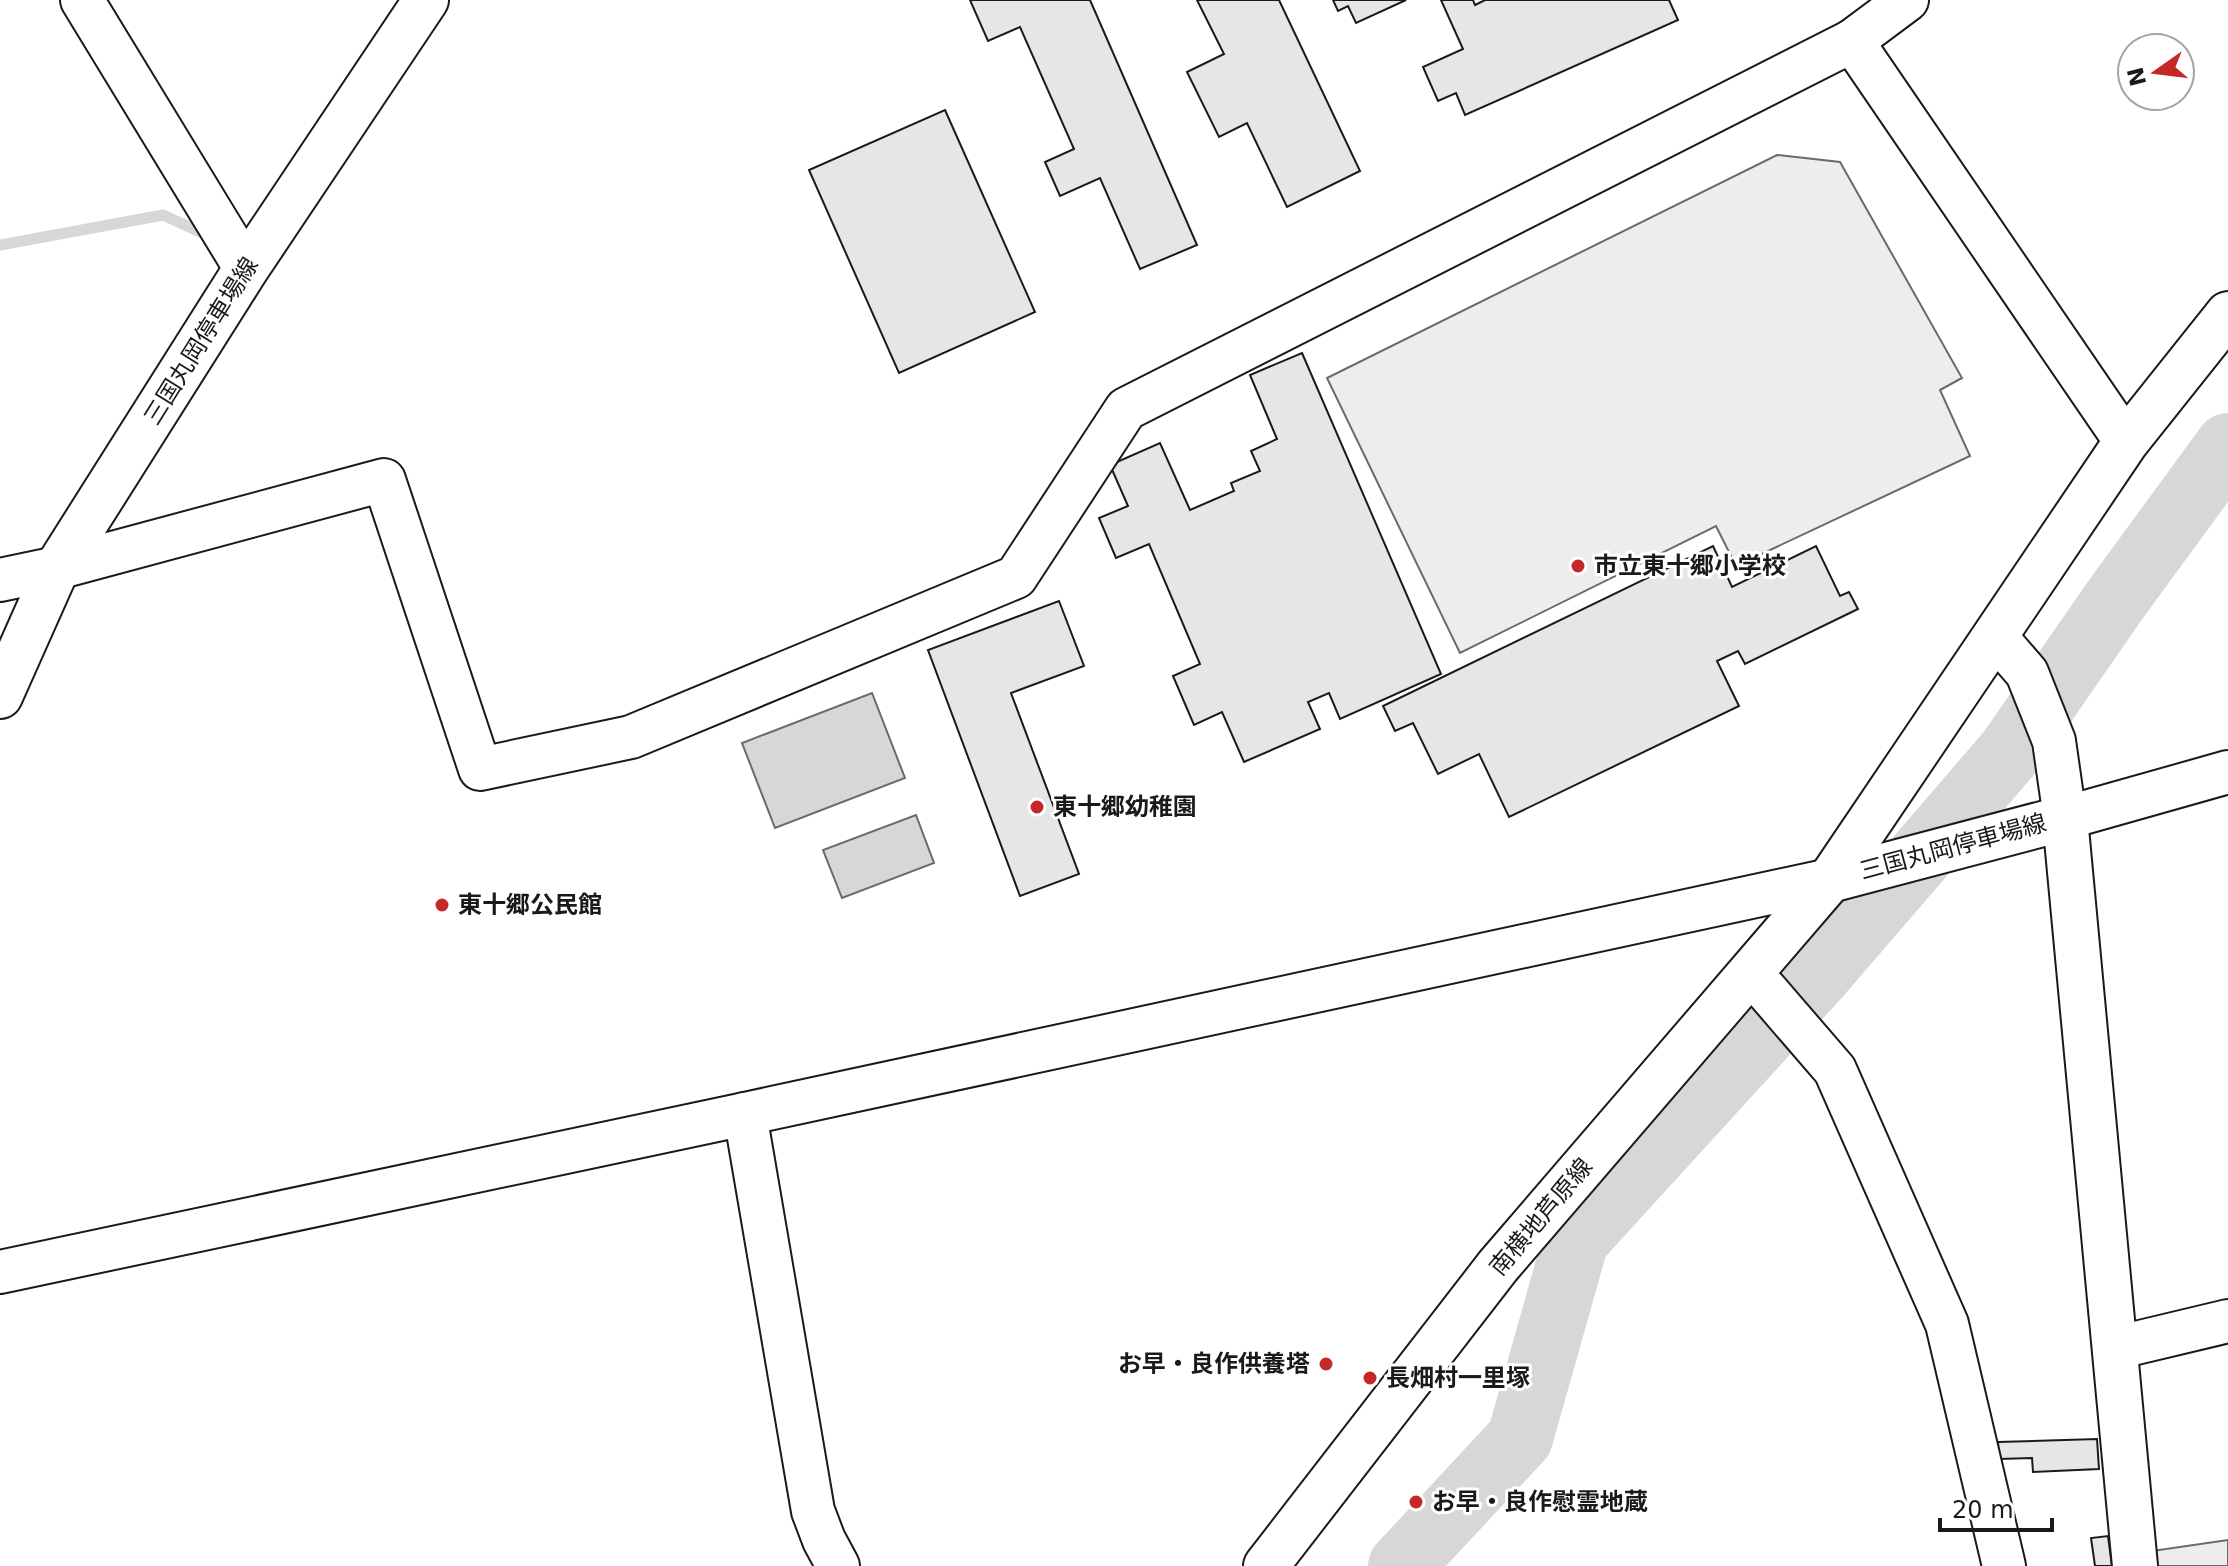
<svg xmlns="http://www.w3.org/2000/svg" width="2228" height="1566" font-family="'DejaVu Sans','Noto Sans JP',sans-serif">
<style>
.built{fill:#ededed;stroke:#6a6a6a;stroke-width:2}
.water{fill:#d7d7d7;stroke:#6a6a6a;stroke-width:2}
.lines{fill:none;stroke-linecap:round;stroke-linejoin:round}
.stream{stroke:#d7d7d7;stroke-width:11}
.river{stroke:#d7d7d7;stroke-width:66}
.building{fill:#e6e6e6;stroke:#1a1a1a;stroke-width:2}
.minor-casing{stroke:#1a1a1a;stroke-width:46}
.major-casing{stroke:#1a1a1a;stroke-width:48}
.minor{stroke:#fff;stroke-width:42}
.major{stroke:#fff;stroke-width:44}
.poi-dot{fill:#c62828;stroke:#fff;stroke-width:3}
.labels{text-anchor:middle;dominant-baseline:central;stroke-width:6;stroke-linejoin:round;paint-order:stroke}
.street-label{font-size:24px;fill:#1a1a1a;stroke:#fff}
.poi-label{font-size:24px;font-weight:bold;fill:#1a1a1a;stroke:#fff;text-anchor:start}
</style>
<rect width="100%" height="100%" fill="#fff"/>
<g class="built">
<polygon points="1777,155 1840,162 1962,378 1940,390 1970,456 1736,566 1716,526 1460,653 1327,378"/>
<polygon points="2228,1540 2228,1566 2147,1566 2145,1552"/>
</g>
<g class="water">
<polygon points="872,693 905,778 775,828 742,743"/>
<polygon points="916,815 934,863 842,898 823,850"/>
</g>
<g class="lines">
<polyline class="stream" points="0,245 163,215 209,236"/>
<polyline class="river" points="1401,1566 1520,1438 1576,1240 1818,975 2010,752 2116,599 2228,446"/>
</g>
<g class="building">
<polygon points="970,0 1090,0 1197,245 1140,269 1100,178 1060,196 1045,162 1074,149 1020,27 988,41"/>
<polygon points="1197,0 1279,0 1360,171 1287,207 1247,123 1219,137 1187,72 1224,54"/>
<polygon points="1333,0 1406,0 1356,23 1348,6 1338,11"/>
<polygon points="1441,0 1473,0 1475,5 1485,0 1669,0 1678,20 1465,115 1456,93 1438,101 1423,67 1463,49"/>
<polygon points="945,110 1035,312 899,373 809,170"/>
<polygon points="1302,353 1441,674 1340,719 1329,693 1308,702 1320,729 1244,762 1222,712 1194,725 1173,676 1200,664 1149,544 1116,558 1099,518 1128,506 1110,465 1160,443 1190,510 1234,491 1231,483 1260,471 1251,451 1277,439 1250,375"/>
<polygon points="1713,546 1732,587 1816,546 1840,596 1849,592 1858,609 1745,664 1738,651 1717,661 1739,706 1509,817 1479,754 1438,774 1413,723 1395,731 1383,706"/>
<polygon points="1059,601 1084,666 1011,693 1079,874 1020,896 928,650"/>
<polygon points="2097,1439 2099,1469 2033,1472 2032,1458 1999,1459 1998,1442"/>
<polygon points="2108,1536 2112,1566 2095,1566 2091,1538"/>
</g>
<g class="lines">
<defs>
<g id="minor">
<polyline points="82,0 246,269"/>
<polyline points="1852,41 1907,0"/>
<polyline points="0,580 57,568 384,480 480,769 631,737 1016,577 1126,409 1852,41 2126,442"/>
<polyline points="1995,636 2027,673 2054,741 2065,818 2228,772"/>
<polyline points="1749,975 1766,990 1835,1070 1947,1324 2004,1566"/>
<polyline points="745,1114 813,1511 824,1540 838,1566"/>
<polyline points="0,1272 745,1114 1830,880"/>
<polyline points="2115,1348 2228,1321"/>
</g>
<g id="major">
<polyline points="0,696 57,568 246,269 426,0"/>
<polyline points="1830,880 2065,818 2135,1566"/>
<polyline points="1266,1566 1498,1266 1830,880 2126,442 2228,314"/>
</g>
</defs>
<use href="#minor" class="minor-casing"/>
<use href="#major" class="major-casing"/>
<use href="#minor" class="minor"/>
<use href="#major" class="major"/>
</g>
<g class="poi-dot">
<circle cx="1578" cy="566" r="8"/>
<circle cx="1037" cy="807" r="8"/>
<circle cx="442" cy="905" r="8"/>
<circle cx="1326" cy="1364" r="8"/>
<circle cx="1370" cy="1378" r="8"/>
<circle cx="1416" cy="1502" r="8"/>
</g>
<g class="labels">
<g class="street-label">
<text transform="translate(201 341) rotate(-58)">三国丸岡停車場線</text>
<text transform="translate(1953 847) rotate(-15)">三国丸岡停車場線</text>
<text transform="translate(1541 1217) rotate(-50)">南横地芦原線</text>
</g>
<g class="poi-label">
<text x="1594" y="566">市立東十郷小学校</text>
<text x="1053" y="807">東十郷幼稚園</text>
<text x="458" y="905">東十郷公民館</text>
<text x="1310" y="1364" text-anchor="end">お早・良作供養塔</text>
<text x="1386" y="1378">長畑村一里塚</text>
<text x="1432" y="1502">お早・良作慰霊地蔵</text>
</g>
</g>
<g transform="translate(2156 72) rotate(256)"><circle r="38" fill="#ffffff" stroke="#a3a3a3" stroke-width="2"/>
<path d="M0-6L14 30L0 20L-14 30Z" fill="#c62828"/>
<text y="-12" font-size="22" font-weight="bold" text-anchor="middle" fill="#1a1a1a">N</text>
</g>
<path d="M1940 1518v12h112v-12" fill="none" stroke="#1a1a1a" stroke-width="4"/>
<text x="1952" y="1518" font-size="24" fill="#1a1a1a" stroke="#ffffff" stroke-width="6" paint-order="stroke">20 m</text>
</svg>
